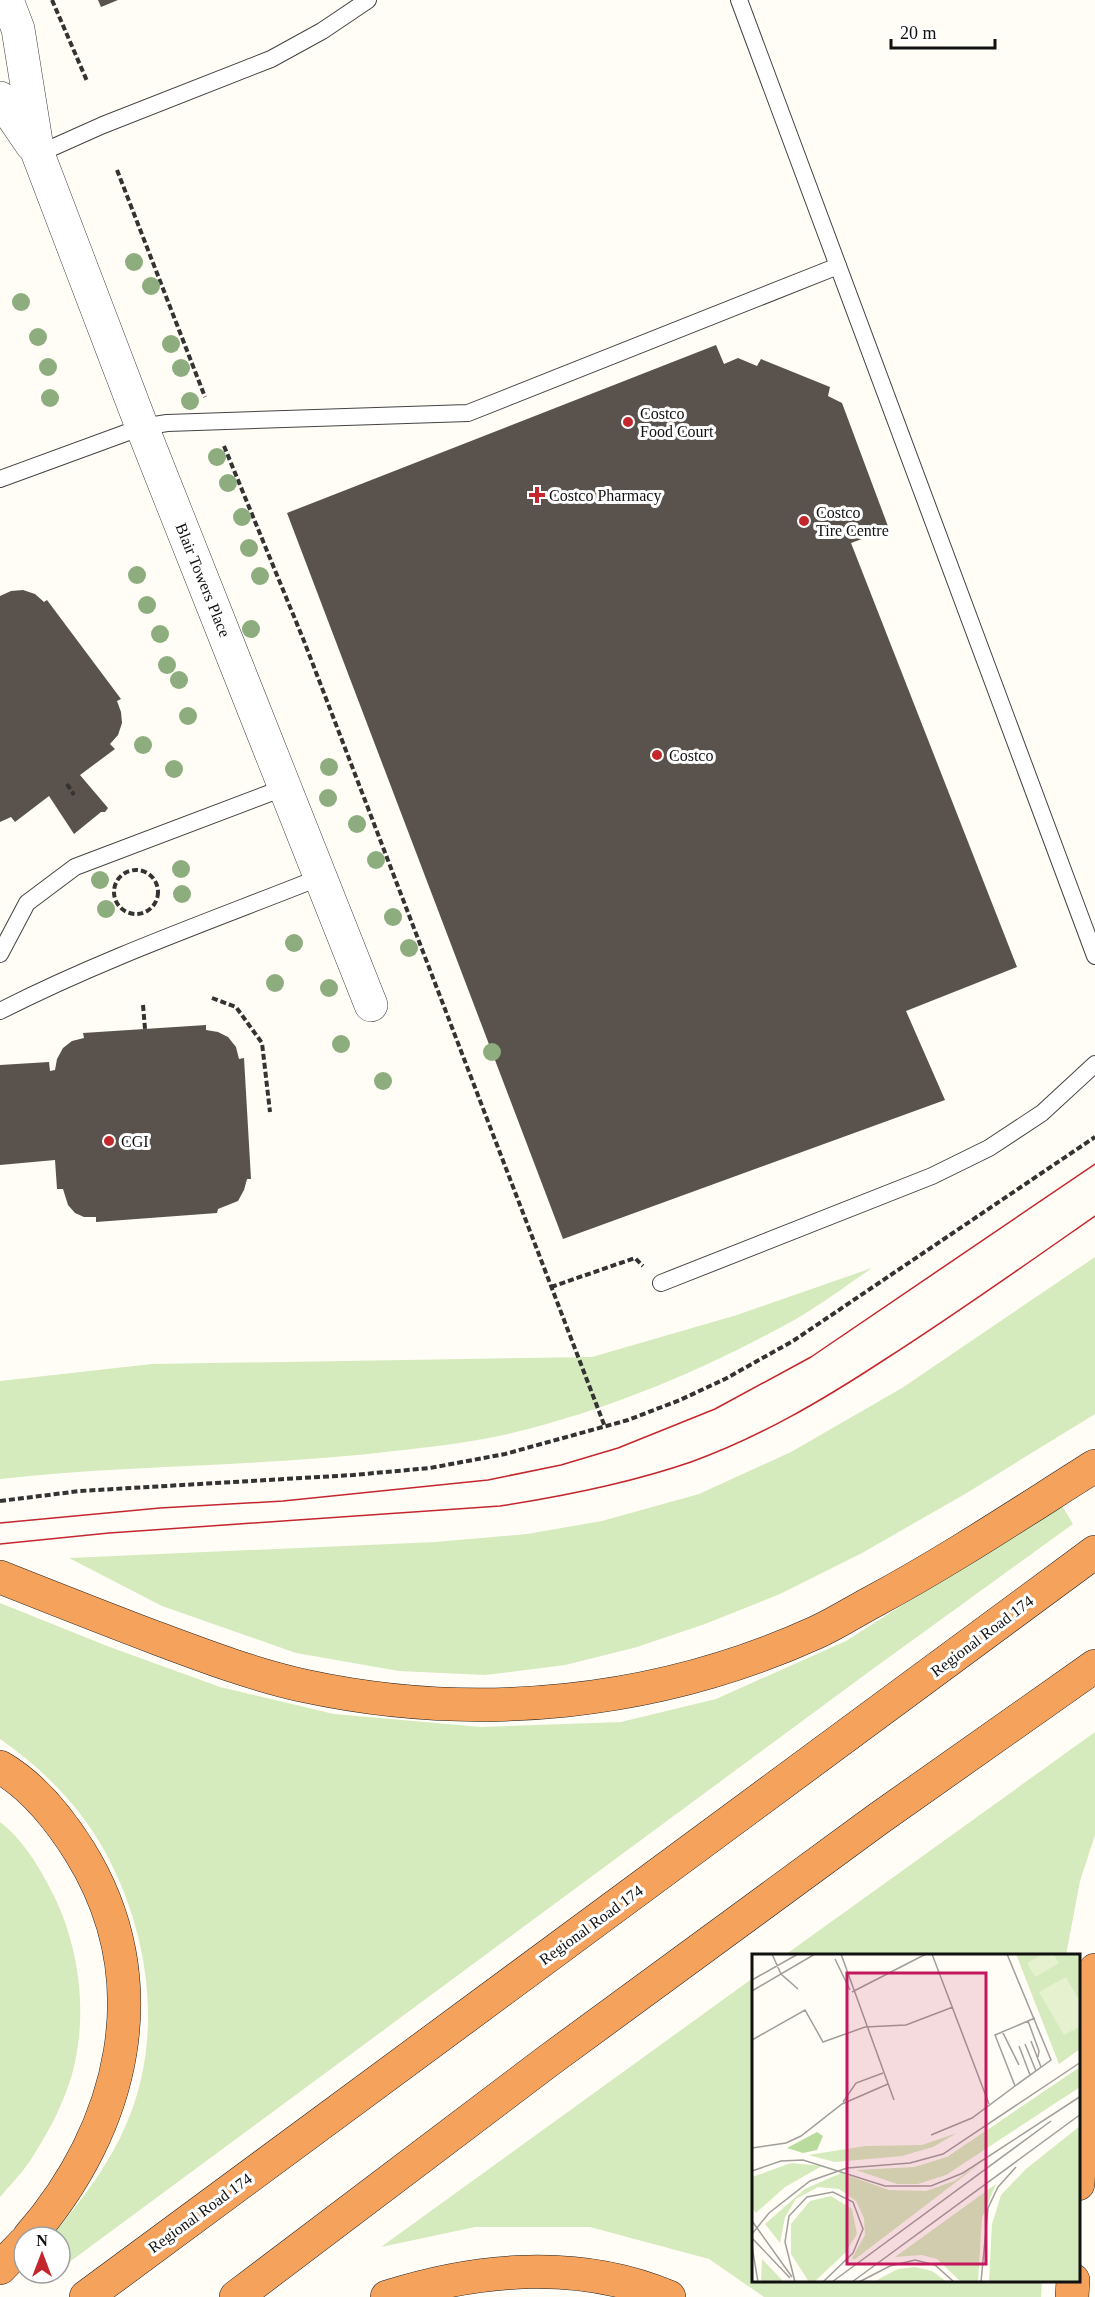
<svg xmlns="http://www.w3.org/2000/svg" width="1095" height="2297" font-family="Georgia,serif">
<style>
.green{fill:#d5ebbd}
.building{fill:#5a524d}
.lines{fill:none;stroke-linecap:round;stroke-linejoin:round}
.lane-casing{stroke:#444;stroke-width:18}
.street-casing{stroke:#444;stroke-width:34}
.highway-casing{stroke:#222;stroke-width:34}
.path{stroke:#333;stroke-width:4;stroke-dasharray:6 3;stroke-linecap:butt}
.lane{stroke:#fff;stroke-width:16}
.street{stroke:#fff;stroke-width:33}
.highway{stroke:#f5a25d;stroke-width:33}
.tram{stroke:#c4262e;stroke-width:1.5}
.tree{fill:#8dad7f}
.poi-dot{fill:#c4262e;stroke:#fff;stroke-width:2}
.labels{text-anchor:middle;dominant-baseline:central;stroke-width:6;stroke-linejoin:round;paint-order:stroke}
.poi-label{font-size:16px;fill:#111;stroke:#fff;text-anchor:start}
.street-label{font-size:16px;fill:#111;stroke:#fff}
.inset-road{fill:none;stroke:#a09f9a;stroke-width:1.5}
.view{fill:#c2185b;fill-opacity:0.15;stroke:#c2185b;stroke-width:3}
.inset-edge{fill:none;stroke:#111;stroke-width:3}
</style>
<rect width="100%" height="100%" fill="#fffdf5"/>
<g class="green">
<polygon points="1095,1257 1095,1414 965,1494 862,1553 780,1594 705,1624 637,1647 565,1665 485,1675 399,1671 296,1653 162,1606 69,1558 435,1542 527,1534 602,1521 699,1494 791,1452 902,1388"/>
<path d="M872,1268C847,1285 822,1304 796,1319C708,1368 614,1408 516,1432C479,1441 440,1446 403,1450C269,1467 134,1464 0,1479V1381L152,1364L592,1357L737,1315Z"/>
<path d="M1061,1504L1073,1524L870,1671L60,2269V2237H51C82,2200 110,2164 128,2120C165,2031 148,1925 100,1843C76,1802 39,1766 0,1739V1603L107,1646L220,1687L334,1714L481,1727L621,1722L716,1699L846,1641Z"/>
<polygon points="1095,1732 1095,1835 1080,1881 1066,1955 785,1955"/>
<path d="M0,1822C24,1840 41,1870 54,1896C78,1945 87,2007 75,2062C68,2096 49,2132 30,2161C21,2174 10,2185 0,2197Z"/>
<polygon points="753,1978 753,2280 1042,2281 1041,2297 764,2297 709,2259 590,2227 475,2227 381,2247"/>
</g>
<g class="building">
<polygon points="98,0 118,0 101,7"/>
<polygon points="716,345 724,364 738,358 757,366 761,359 830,387 828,396 842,403 889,529 851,543 1017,967 906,1011 945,1100 563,1239 287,513"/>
<polygon points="23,590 35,594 44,602 47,600 121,699 117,701 121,712 122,723 118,735 110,744 115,749 80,775 108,808 105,812 101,812 74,834 49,796 15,822 11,817 0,822 0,596 11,591"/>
<polygon points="206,1025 206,1030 218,1032 228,1037 236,1047 239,1059 244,1058 251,1179 247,1179 244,1190 238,1201 218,1209 217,1213 96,1222 96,1217 84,1217 75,1213 68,1205 63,1189 57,1189 55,1160 0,1165 0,1065 49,1062 50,1071 55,1070 57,1059 63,1048 72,1041 84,1038 83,1033"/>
</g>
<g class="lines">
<defs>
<g id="lane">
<polyline points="739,0 1095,956"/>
<polyline points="38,154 103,125 271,59 322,31 368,0"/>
<polyline points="0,479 142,427 167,423 468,413 838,266"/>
<polyline points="0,954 27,903 75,867 286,787"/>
<path d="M0,1011C104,958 213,920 321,877"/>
<polyline points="661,1283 932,1176 989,1148 1042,1113 1095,1064"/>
</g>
<g id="street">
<polyline points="7,0 18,29 38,154 142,427 371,1005"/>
<polyline points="0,98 32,145"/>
</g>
<g id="highway">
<path d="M0,1577C53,1598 106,1619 159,1639C207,1657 255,1675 305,1686C477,1723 657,1705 817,1632C837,1623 855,1611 874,1601C950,1560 1022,1512 1095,1466"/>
<path d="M0,1767C33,1786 60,1820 80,1852C160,1981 124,2128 29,2237"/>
<polyline points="1078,2184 1084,2084 1095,1970"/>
<polyline points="0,2268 24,2243"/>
<polyline points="86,2297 1095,1552"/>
<polyline points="236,2297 548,2061 878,1819 1095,1666"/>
<path d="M387,2297C478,2268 579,2259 669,2297"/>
<polyline points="1072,2297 1073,2280"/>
</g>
</defs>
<use href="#lane" class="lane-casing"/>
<use href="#street" class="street-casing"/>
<use href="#highway" class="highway-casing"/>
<g class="path">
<polyline points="52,0 87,81"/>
<polyline points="117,170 205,397"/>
<polyline points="224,446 304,641 605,1427"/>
<polyline points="67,784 74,795"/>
<circle cx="136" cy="892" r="22"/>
<polyline points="212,998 236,1007 262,1043 270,1112"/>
<polyline points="143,1005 145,1029"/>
<polyline points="551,1287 635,1258 643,1266"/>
<polyline points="0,1501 80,1491 353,1475 430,1468 505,1454 628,1420 680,1400 725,1379 793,1341 1095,1137"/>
</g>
<use href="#lane" class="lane"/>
<use href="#street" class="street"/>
<use href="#highway" class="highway"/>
<g class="tram">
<polyline points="0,1523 160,1508 283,1501 488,1480 561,1465 618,1448 715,1409 811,1357 1095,1164"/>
<path d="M0,1544L109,1533L500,1506C565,1496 630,1483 691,1462C760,1437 823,1400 884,1360C956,1314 1025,1265 1095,1216"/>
</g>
</g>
<g class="tree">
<circle cx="134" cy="262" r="9"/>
<circle cx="151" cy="286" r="9"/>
<circle cx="21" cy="302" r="9"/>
<circle cx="38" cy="337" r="9"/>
<circle cx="171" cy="344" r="9"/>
<circle cx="48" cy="367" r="9"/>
<circle cx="181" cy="368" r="9"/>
<circle cx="50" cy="398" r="9"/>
<circle cx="190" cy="401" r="9"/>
<circle cx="217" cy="457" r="9"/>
<circle cx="228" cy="483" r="9"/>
<circle cx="242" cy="517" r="9"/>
<circle cx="249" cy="548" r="9"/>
<circle cx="137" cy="575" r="9"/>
<circle cx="260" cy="576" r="9"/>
<circle cx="147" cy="605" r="9"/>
<circle cx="251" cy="629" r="9"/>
<circle cx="160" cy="634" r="9"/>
<circle cx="167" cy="665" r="9"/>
<circle cx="179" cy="680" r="9"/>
<circle cx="188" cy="716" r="9"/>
<circle cx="143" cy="745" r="9"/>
<circle cx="329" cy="767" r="9"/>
<circle cx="174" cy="769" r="9"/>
<circle cx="328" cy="798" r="9"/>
<circle cx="357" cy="824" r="9"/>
<circle cx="376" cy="860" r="9"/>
<circle cx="181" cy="869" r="9"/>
<circle cx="100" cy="880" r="9"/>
<circle cx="182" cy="894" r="9"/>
<circle cx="106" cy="909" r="9"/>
<circle cx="393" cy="917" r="9"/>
<circle cx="294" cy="943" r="9"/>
<circle cx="409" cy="948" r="9"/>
<circle cx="275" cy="983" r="9"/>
<circle cx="329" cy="988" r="9"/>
<circle cx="341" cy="1044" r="9"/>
<circle cx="492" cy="1052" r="9"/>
<circle cx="383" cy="1081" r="9"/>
</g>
<g class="poi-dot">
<circle cx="628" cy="422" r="6"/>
<path d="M534 486h6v6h6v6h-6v6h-6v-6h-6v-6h6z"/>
<circle cx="804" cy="521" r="6"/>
<circle cx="657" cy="755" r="6"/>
<circle cx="109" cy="1141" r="6"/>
</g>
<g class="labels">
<g class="poi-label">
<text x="640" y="413">Costco<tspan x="640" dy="18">Food Court</tspan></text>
<text x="549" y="495">Costco Pharmacy</text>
<text x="816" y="512">Costco<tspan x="816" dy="18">Tire Centre</tspan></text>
<text x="669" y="755">Costco</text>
<text x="121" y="1141">CGI</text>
</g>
<g class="street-label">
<text transform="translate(203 580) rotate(68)">Blair Towers Place</text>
<text transform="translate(982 1636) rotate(-37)">Regional Road 174</text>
<text transform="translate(591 1925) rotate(-36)">Regional Road 174</text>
<text transform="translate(200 2213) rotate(-36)">Regional Road 174</text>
</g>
</g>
<g transform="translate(752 1954)">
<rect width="328" height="328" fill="#fffdf5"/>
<path d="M264,0H328V95L307,110ZM328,113V133L194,221L166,230H145L104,216L162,213L195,203ZM328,172V328H237L240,270L249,241L274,215ZM205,179L181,193L150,202L83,208L56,201L114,192L170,191ZM39,209L70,212L33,233L4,259L0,254V223ZM229,209L102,306L100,304L113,281L112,264L104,247L87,235L66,233L44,245L33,263L28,289L13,270L53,235L89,219L137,236L174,237L202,227ZM244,230L230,264L226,328H209L185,305L170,301L143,303ZM79,242L100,255L105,280L93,299L62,328H57L39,300V270L58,247ZM10,305L32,328H9ZM163,313L180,317L195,328H121L146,315Z" fill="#d5ebbd"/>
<path d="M65,178L71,182L65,196L51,199L35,194Z" fill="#b9dc9c"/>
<path d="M291,0H301L307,9L283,23L275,9ZM314,23L328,48L329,72L312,81L287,38Z" fill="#e6f2cf"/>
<path class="inset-road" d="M20,0L29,20L46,35M89,0L142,146M180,0L237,150M255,0L299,106L263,132M83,5L98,36M0,26L46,0M0,37L63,0M100,38L174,0M276,67L287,97L286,103M250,77L267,111M0,86L53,56L71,88L113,73L154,71L201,53M279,87L289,113M273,90L284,117M267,92L278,121M91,148L104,129L131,119M179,181L220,164L263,132L243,81L283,64M0,194L34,189L49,182L90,150L136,130M0,217L29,207L51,206L133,232H179L211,219L329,142M0,267L40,323M0,280L17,259L58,227L95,214L158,209L191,200L329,108M0,284L38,324M0,292L6,328M43,328L33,288L37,262L55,243L81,238L101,248L111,275L101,299L71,328M80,328L299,167M100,328L329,160M107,328L138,312L163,306L183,311L202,328M229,328L236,254L246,233L264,213"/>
<path class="view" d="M95,19H234V310H95Z"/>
<rect width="328" height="328" class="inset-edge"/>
</g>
<g transform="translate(42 2255)"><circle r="28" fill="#ffffff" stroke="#a0a0a0" stroke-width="1.5"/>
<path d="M0-4.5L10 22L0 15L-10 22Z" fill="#c4262e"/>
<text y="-9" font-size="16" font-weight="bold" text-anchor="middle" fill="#111111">N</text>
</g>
<path d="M891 39v9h104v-9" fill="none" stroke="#111111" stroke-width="3"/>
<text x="900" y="39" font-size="18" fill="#111111" stroke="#ffffff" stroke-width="4.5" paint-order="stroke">20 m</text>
</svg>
